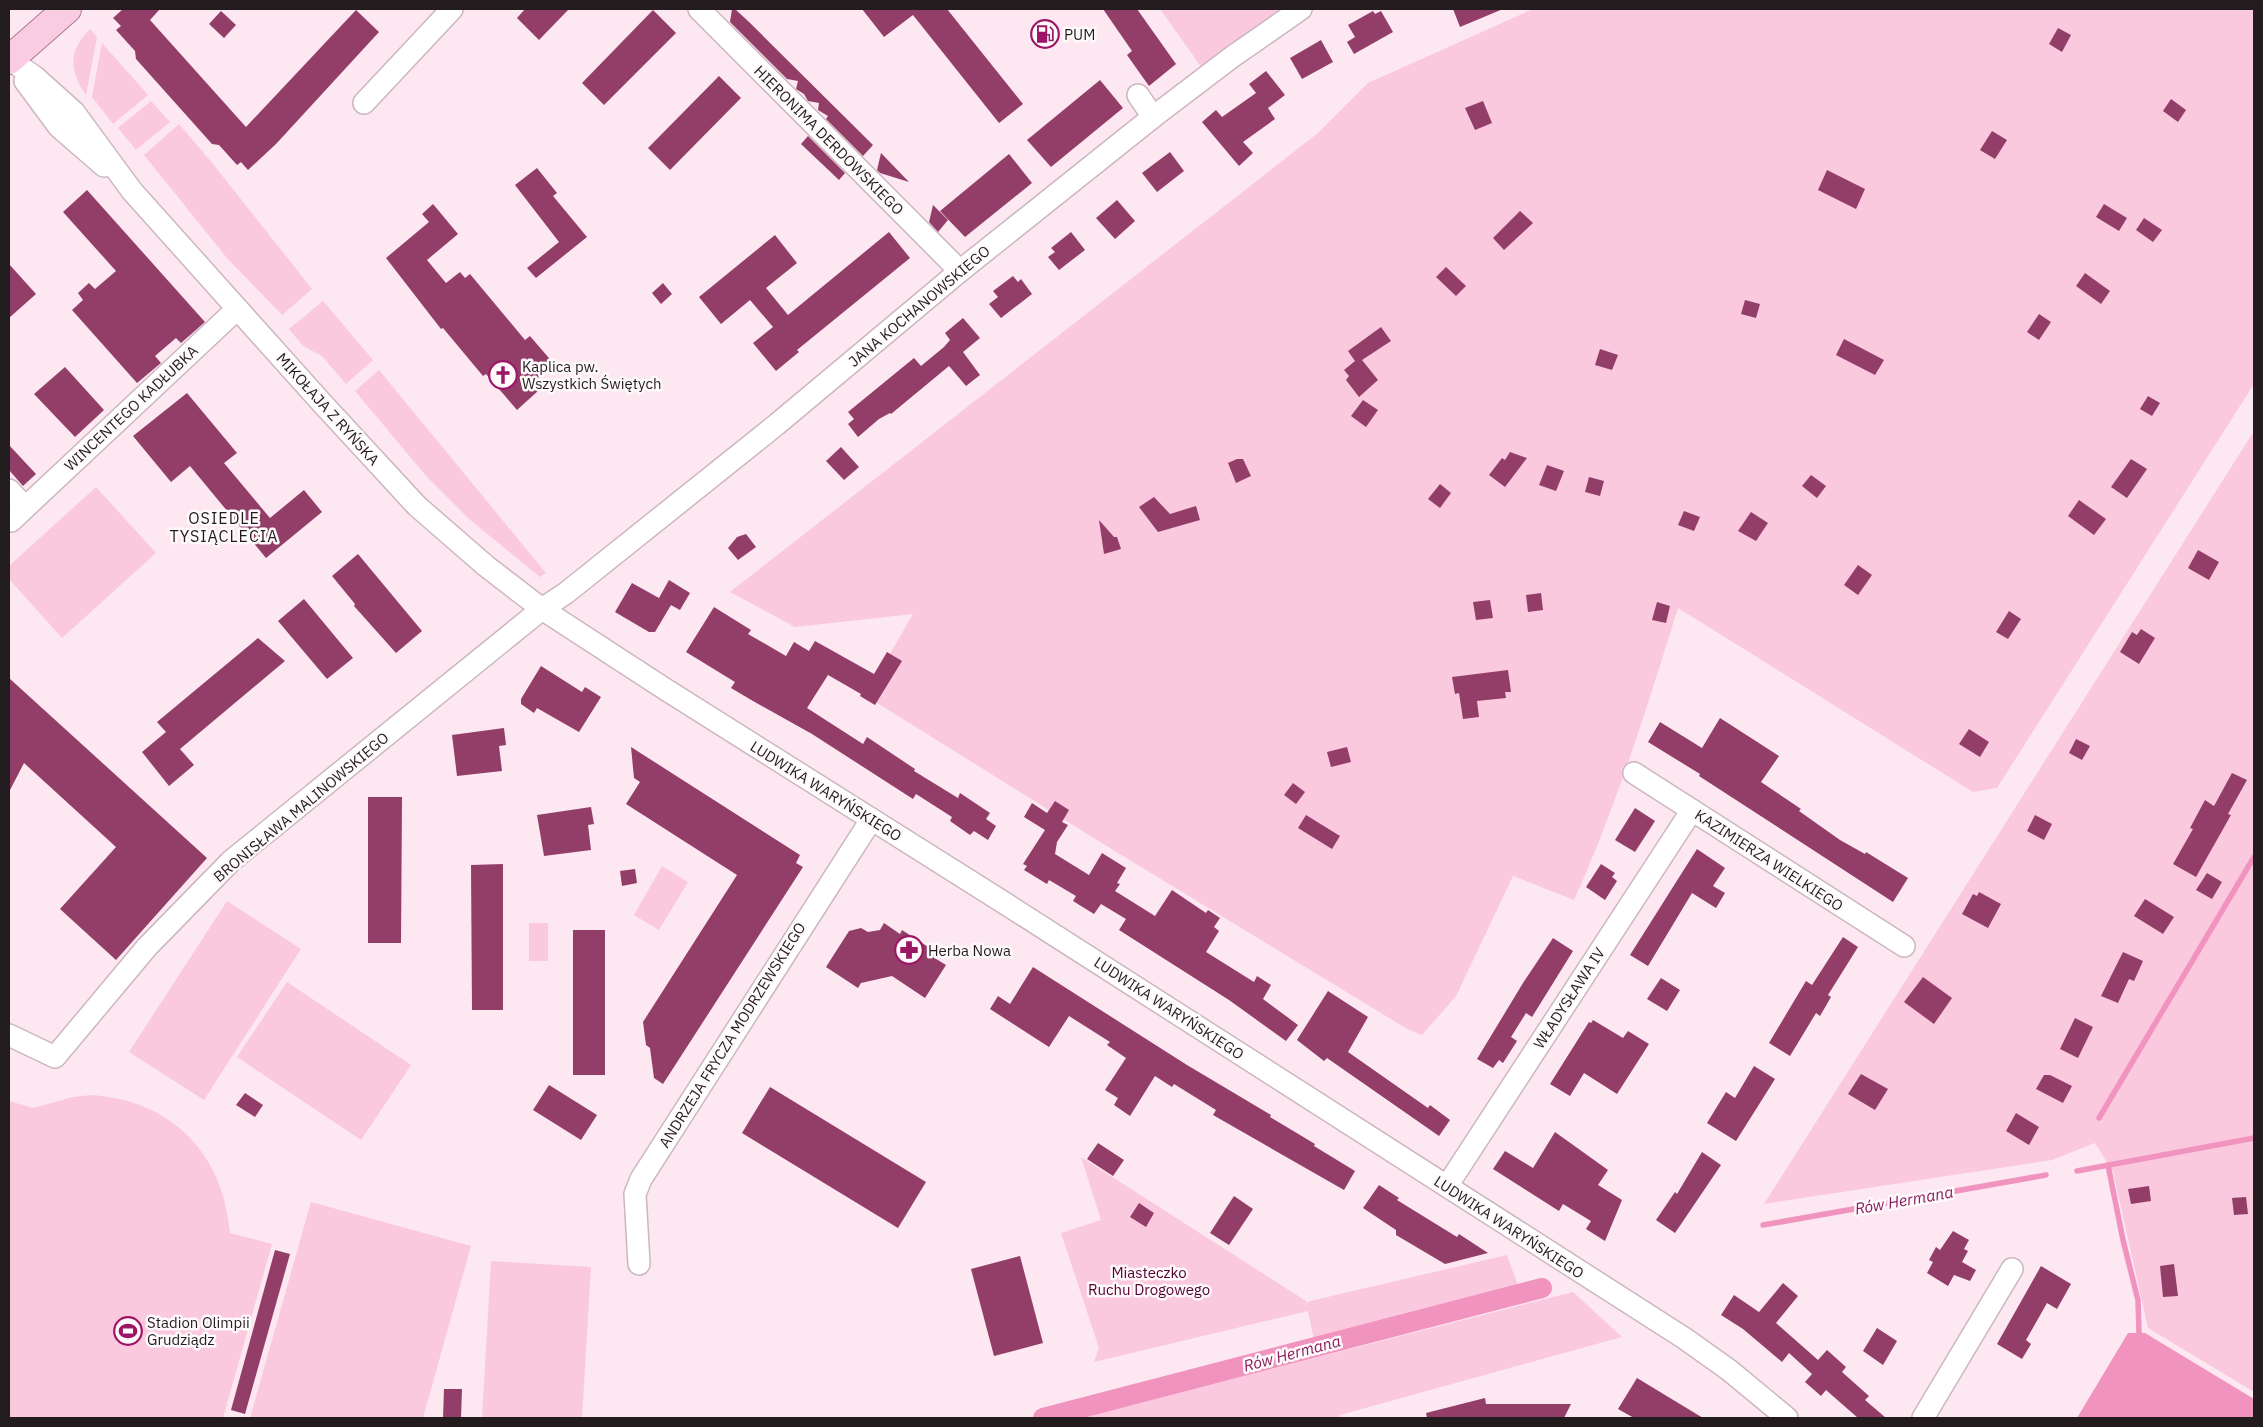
<svg xmlns="http://www.w3.org/2000/svg" width="2263" height="1427" font-family="'IBM Plex Sans',sans-serif">
<style>
.green{fill:#fac9de}
.water{fill:#f193bf}
.lines{fill:none;stroke-linecap:round;stroke-linejoin:round}
.stream{stroke:#f193bf;stroke-width:5.5}
.canal{stroke:#f193bf;stroke-width:20}
.building{fill:#923e69}
.minor-casing{stroke:#ccb7c0;stroke-width:24}
.major-casing{stroke:#ac7890;stroke-width:30}
.minor{stroke:#fff;stroke-width:21}
.major{stroke:#facce1;stroke-width:28}
.labels{text-anchor:middle;dominant-baseline:central;stroke-width:5;stroke-linejoin:round;paint-order:stroke}
.poi-label{font-size:15px;fill:#231c1f;stroke:#fefafc;text-anchor:start}
.street-label{font-size:15px;fill:#231c1f;stroke:#fefafc}
.park-label{font-size:15px;fill:#540033;stroke:#fefafc}
.neighbourhood-label{font-size:16px;letter-spacing:1px;fill:#231c1f;stroke:#fefafc}
.water-label{font-size:16px;font-style:italic;fill:#891d5b;stroke:#fefafc}
</style>
<rect width="100%" height="100%" fill="#fde7f0"/>
<g class="green">
<polygon points="1160,9 1282,9 1202,68"/>
<path d="M1533,9H2254V384L1997,788L1973,792L1678,608C1647,707 1617,805 1574,900L1513,876L1456,996L1422,1035L1409,1030L1105,845L866,696L913,614L795,627L730,592L1318,133L1368,83Z"/>
<path d="M90,29L97,37L86,95C69,70 68,51 90,29Z"/>
<polygon points="102,43 148,95 113,124 92,97"/>
<polygon points="151,101 170,122 136,150 118,128"/>
<polygon points="179,124 213,164 312,289 282,315 227,258 144,155"/>
<polygon points="323,301 373,360 346,384 322,356 303,346 289,329"/>
<polygon points="379,370 546,573 540,577 469,519 427,477 355,391"/>
<polygon points="2254,431 2254,1392 2148,1328 2113,1172 2095,1143 2052,1160 1764,1204"/>
<polygon points="96,487 156,553 62,638 9,579 9,566"/>
<polygon points="662,866 688,882 659,930 634,915"/>
<polygon points="227,901 301,949 204,1100 129,1052"/>
<rect x="529" y="923" width="19" height="38"/>
<polygon points="287,982 411,1065 361,1140 237,1057"/>
<path d="M92,1095C172,1101 223,1153 230,1233L272,1244L223,1418H9V1101L33,1108L73,1097Z"/>
<polygon points="1081,1157 1306,1301 1307,1306 1307,1302 1323,1298 1507,1255 1521,1294 1530,1302 1315,1345 1308,1311 1094,1362 1099,1348 1061,1233 1101,1220"/>
<polygon points="311,1202 471,1246 423,1418 250,1418"/>
<polygon points="491,1261 591,1267 582,1418 482,1418"/>
<polygon points="1573,1292 1622,1337 1340,1415 1338,1418 1081,1418"/>
</g>
<polygon class="water" points="2128,1333 2145,1333 2254,1399 2254,1418 2077,1418"/>
<g class="lines">
<g class="stream">
<polyline points="2099,1118 2254,857"/>
<polyline points="2108,1165 2123,1240 2138,1300 2139,1333"/>
<polyline points="2077,1171 2254,1138"/>
<polyline points="1763,1225 2046,1175"/>
</g>
<polyline class="canal" points="1043,1418 1542,1288"/>
</g>
<g class="building">
<polygon points="123,9 160,9 150,20 246,127 356,10 379,32 276,144 248,170 241,162 237,165 219,145 212,144 136,59 135,51 116,30 121,26 113,18"/>
<polygon points="525,9 569,9 539,40 517,18"/>
<polygon points="732,9 735,9 748,21 873,145 863,156 826,119 828,116 818,110 819,103 808,101 804,94 796,89 798,81 787,79 730,22"/>
<polygon points="862,9 947,9 1023,104 999,123 913,15 884,37"/>
<polygon points="1103,9 1137,9 1176,64 1149,86 1127,55 1132,51"/>
<polygon points="1453,9 1503,9 1460,27"/>
<polygon points="653,10 676,33 604,105 582,83"/>
<polygon points="221,11 236,25 224,38 209,24"/>
<polygon points="1373,11 1375,14 1381,11 1393,32 1354,54 1347,42 1355,37 1348,25"/>
<polygon points="2058,28 2071,35 2062,52 2049,44"/>
<polygon points="1321,40 1333,62 1302,79 1290,58"/>
<polygon points="1266,71 1285,95 1268,108 1275,119 1243,142 1253,153 1239,166 1202,122 1216,110 1222,117 1256,93 1249,84"/>
<polygon points="719,76 741,98 670,170 648,148"/>
<polygon points="1100,80 1123,108 1051,167 1027,140"/>
<polygon points="2171,99 2186,110 2178,122 2163,111"/>
<polygon points="1483,101 1492,123 1475,130 1465,108"/>
<polygon points="1992,131 2007,140 1995,159 1980,150"/>
<polygon points="808,136 845,173 839,180 801,144"/>
<polygon points="1170,152 1184,171 1157,192 1142,173"/>
<polygon points="881,153 909,182 880,173 877,170"/>
<polygon points="1009,154 1032,183 965,237 940,211"/>
<polygon points="537,168 557,193 553,196 587,237 536,278 527,268 559,242 515,185"/>
<polygon points="1827,170 1865,189 1856,209 1818,190"/>
<polygon points="87,190 205,322 181,343 176,338 155,356 161,363 137,383 72,310 83,300 78,293 89,283 95,289 116,271 63,212"/>
<polygon points="1117,200 1135,221 1115,239 1096,218"/>
<polygon points="433,204 458,234 427,260 446,283 460,272 465,278 470,274 525,340 530,336 554,364 532,383 538,391 517,410 486,374 483,376 443,328 441,329 386,258 429,222 422,214"/>
<polygon points="2104,204 2127,218 2119,231 2096,217"/>
<polygon points="933,205 948,220 938,232 929,222"/>
<polygon points="1520,211 1533,223 1504,250 1493,238"/>
<polygon points="2144,218 2162,230 2153,242 2136,230"/>
<polygon points="889,232 910,258 797,350 799,352 776,371 753,343 773,327 750,300 721,324 699,297 775,235 797,263 766,288 788,315"/>
<polygon points="1071,232 1085,250 1059,270 1048,257 1055,252 1051,248"/>
<polygon points="9,264 36,294 9,318"/>
<polygon points="1446,267 1466,286 1456,296 1436,277"/>
<polygon points="2085,273 2110,291 2101,304 2076,286"/>
<polygon points="1013,276 1018,282 1021,279 1032,294 1001,318 989,304 998,297 993,291"/>
<polygon points="663,283 672,294 661,304 652,293"/>
<polygon points="1745,300 1760,304 1756,318 1741,314"/>
<polygon points="2039,314 2051,322 2039,340 2027,332"/>
<polygon points="963,318 980,338 963,352 980,375 966,386 949,366 891,414 890,413 879,419 858,437 848,424 854,419 848,412 914,358 921,366 944,347 950,340 945,333"/>
<polygon points="1381,327 1391,341 1362,360 1378,380 1359,397 1346,380 1349,376 1344,370 1355,361 1348,351"/>
<polygon points="1844,339 1884,360 1875,375 1836,355"/>
<polygon points="1600,349 1618,355 1612,370 1595,365"/>
<polygon points="65,367 104,410 75,437 34,394"/>
<polygon points="187,393 237,453 224,463 270,518 304,490 322,512 266,558 190,466 171,482 133,436"/>
<polygon points="2148,396 2160,403 2152,416 2140,409"/>
<polygon points="1363,400 1378,410 1366,427 1351,416"/>
<polygon points="9,445 36,474 23,486 9,470"/>
<polygon points="841,447 859,467 844,480 826,461"/>
<polygon points="1510,452 1527,458 1505,487 1489,475 1502,458 1505,460"/>
<polygon points="1237,459 1243,459 1251,476 1236,483 1228,463"/>
<polygon points="2131,459 2147,469 2127,498 2111,487"/>
<polygon points="1547,465 1564,471 1556,491 1539,485"/>
<polygon points="1811,475 1826,486 1817,498 1802,486"/>
<polygon points="1589,477 1604,481 1600,496 1585,492"/>
<polygon points="1440,484 1451,493 1440,508 1428,499"/>
<polygon points="1154,497 1170,514 1196,506 1200,520 1158,532 1139,507"/>
<polygon points="2079,500 2106,519 2094,535 2068,516"/>
<polygon points="1684,511 1700,517 1694,531 1678,525"/>
<polygon points="1751,512 1768,523 1756,541 1738,531"/>
<polygon points="1099,520 1114,537 1117,537 1121,549 1104,554"/>
<polygon points="746,534 756,547 738,560 728,548 737,537"/>
<polygon points="2198,550 2219,562 2209,580 2188,568"/>
<polygon points="358,554 422,631 396,653 354,606 355,604 332,576"/>
<polygon points="1858,565 1872,575 1858,595 1844,585"/>
<polygon points="669,580 690,593 680,610 669,604 671,605 655,632 649,632 615,612 632,583 659,598"/>
<polygon points="1541,593 1543,610 1528,612 1526,595"/>
<polygon points="304,599 353,658 327,679 278,621"/>
<polygon points="1490,600 1493,618 1476,620 1473,602"/>
<polygon points="1657,602 1670,606 1666,623 1652,620"/>
<polygon points="714,607 751,630 748,634 786,656 794,642 809,651 815,641 874,674 887,652 902,661 875,705 860,696 861,694 828,675 807,708 863,744 867,737 915,769 914,771 958,798 960,793 990,813 986,819 996,826 988,840 974,831 970,835 950,821 952,817 916,794 913,799 812,734 753,701 731,688 735,682 686,652"/>
<polygon points="2009,611 2021,619 2008,639 1996,632"/>
<polygon points="2141,629 2155,638 2139,664 2120,652 2132,632 2137,635"/>
<polygon points="258,638 285,661 180,749 194,765 169,786 142,752 166,732 157,722"/>
<polygon points="541,666 582,692 585,687 601,697 579,732 537,708 534,713 521,704 521,699"/>
<polygon points="1508,670 1511,692 1505,692 1506,698 1477,701 1479,717 1463,719 1459,693 1455,694 1452,677"/>
<polygon points="9,678 207,858 116,960 60,909 116,847 24,763 9,792"/>
<polygon points="1720,718 1779,756 1761,782 1801,809 1799,811 1840,840 1865,854 1866,852 1908,878 1893,902 1699,776 1700,774 1648,742 1660,722 1702,748"/>
<polygon points="504,728 506,745 499,746 502,771 457,776 452,735"/>
<polygon points="1969,729 1989,742 1980,757 1959,744"/>
<polygon points="2076,739 2090,746 2082,760 2069,753"/>
<polygon points="631,747 800,855 796,863 803,867 663,1084 654,1078 650,1048 646,1045 643,1022 737,875 626,804 640,782 634,778"/>
<polygon points="1347,747 1351,762 1331,767 1327,752"/>
<polygon points="2232,773 2247,780 2228,814 2231,815 2196,877 2173,864 2193,829 2190,828 2205,800 2214,806"/>
<polygon points="1293,783 1305,792 1296,804 1284,795"/>
<polygon points="368,797 402,797 401,943 368,943"/>
<polygon points="1055,801 1069,810 1062,822 1068,825 1057,842 1055,854 1089,875 1102,853 1126,868 1117,883 1120,884 1115,891 1155,916 1172,890 1206,913 1208,910 1220,918 1214,927 1219,931 1206,952 1254,982 1257,976 1271,985 1263,999 1298,1025 1286,1041 1229,1000 1119,930 1126,919 1101,904 1094,914 1073,901 1076,896 1049,880 1047,884 1024,870 1027,866 1023,864 1045,830 1024,817 1032,803 1047,813"/>
<polygon points="591,807 594,824 588,825 591,850 544,856 537,815"/>
<polygon points="1635,808 1655,821 1635,852 1615,840"/>
<polygon points="1306,815 1340,836 1332,849 1298,828"/>
<polygon points="2035,815 2052,824 2044,840 2027,831"/>
<polygon points="1697,849 1725,868 1713,886 1725,893 1716,908 1692,893 1648,966 1630,955"/>
<polygon points="503,864 503,1010 472,1010 471,865"/>
<polygon points="1601,864 1615,873 1612,877 1617,881 1605,900 1586,887"/>
<polygon points="635,869 637,883 622,886 620,871"/>
<polygon points="2207,873 2222,882 2212,899 2196,890"/>
<polygon points="1979,892 2001,904 1988,928 1962,914 1973,894 1977,896"/>
<polygon points="2145,899 2174,917 2163,934 2134,916"/>
<polygon points="884,923 900,934 902,930 936,952 933,957 946,965 925,998 892,976 861,983 858,988 826,967 849,931 861,928 868,932 880,930"/>
<rect x="573" y="930" width="32" height="145"/>
<polygon points="1843,937 1858,947 1828,995 1831,997 1820,1016 1816,1013 1790,1056 1769,1043 1806,981 1812,985"/>
<polygon points="1553,938 1573,951 1532,1017 1526,1013 1511,1037 1517,1041 1503,1063 1499,1060 1493,1068 1477,1059 1523,983"/>
<polygon points="2123,952 2143,961 2134,981 2129,979 2118,1003 2101,996"/>
<polygon points="1033,967 1187,1065 1271,1115 1270,1117 1315,1144 1314,1146 1355,1171 1344,1190 1213,1115 1216,1110 1174,1084 1172,1087 1155,1076 1130,1116 1114,1105 1118,1098 1105,1090 1126,1058 1107,1045 1110,1042 1069,1016 1049,1047 990,1009 998,996 1010,1004"/>
<polygon points="1923,977 1952,998 1934,1024 1904,1002"/>
<polygon points="1661,978 1680,990 1667,1011 1647,999"/>
<polygon points="1328,991 1368,1017 1348,1052 1428,1108 1430,1105 1450,1120 1439,1136 1327,1058 1324,1061 1297,1040"/>
<polygon points="2075,1018 2093,1027 2078,1058 2060,1049"/>
<polygon points="1593,1020 1623,1038 1628,1031 1649,1044 1617,1094 1584,1073 1570,1096 1550,1084 1589,1022 1591,1023"/>
<polygon points="1754,1066 1775,1079 1736,1141 1707,1123 1726,1092 1735,1098"/>
<polygon points="1861,1074 1888,1089 1875,1110 1848,1094"/>
<polygon points="2044,1075 2050,1075 2072,1086 2063,1103 2036,1089"/>
<polygon points="549,1085 597,1115 581,1140 533,1110"/>
<polygon points="770,1087 926,1182 898,1228 742,1133"/>
<polygon points="245,1093 263,1105 255,1117 236,1105"/>
<polygon points="2016,1113 2039,1127 2029,1145 2006,1131"/>
<polygon points="1555,1132 1608,1170 1598,1185 1622,1200 1605,1241 1586,1229 1591,1221 1563,1204 1559,1211 1493,1169 1505,1151 1533,1168"/>
<polygon points="1098,1143 1124,1160 1113,1176 1087,1159"/>
<polygon points="1702,1152 1721,1165 1675,1233 1656,1220 1675,1192 1677,1194"/>
<polygon points="1379,1185 1399,1198 1397,1200 1457,1237 1459,1234 1488,1253 1445,1264 1396,1235 1396,1230 1363,1208"/>
<polygon points="2149,1186 2151,1201 2131,1204 2128,1189"/>
<polygon points="1234,1196 1253,1209 1229,1245 1210,1233"/>
<polygon points="2246,1197 2248,1214 2234,1215 2232,1198"/>
<polygon points="1139,1203 1154,1213 1146,1227 1130,1217"/>
<polygon points="1953,1231 1969,1240 1964,1249 1968,1251 1962,1262 1976,1270 1970,1281 1954,1275 1948,1286 1927,1273 1933,1262 1929,1260 1936,1247 1940,1250"/>
<polygon points="275,1250 290,1254 245,1414 231,1410"/>
<polygon points="1020,1256 1043,1343 994,1356 971,1269"/>
<polygon points="2174,1264 2178,1296 2163,1297 2160,1266"/>
<polygon points="2041,1266 2071,1284 2057,1309 2047,1303 2026,1340 2031,1344 2022,1359 1997,1344"/>
<polygon points="1783,1283 1798,1296 1776,1323 1818,1360 1827,1350 1846,1367 1842,1372 1869,1396 1865,1400 1886,1418 1858,1418 1826,1390 1821,1396 1805,1382 1812,1374 1789,1353 1782,1362 1743,1329 1721,1315 1734,1295 1759,1312"/>
<polygon points="1877,1328 1897,1341 1883,1365 1863,1351"/>
<polygon points="1637,1378 1703,1418 1634,1418 1618,1409"/>
<polygon points="444,1389 462,1389 461,1418 443,1418"/>
<polygon points="1485,1398 1486,1404 1571,1404 1564,1418 1427,1418 1426,1413"/>
</g>
<g class="lines">
<defs>
<g id="minor">
<polyline points="699,9 960,271"/>
<polyline points="9,59 35,77 74,112 132,191 321,402 417,506 486,566 542,609 665,689 1006,904 1684,1338 1729,1370 1787,1418"/>
<polyline points="25,81 59,127 104,166"/>
<polyline points="1138,95 1153,117"/>
<polyline points="364,103 452,9"/>
<polyline points="9,490 25,507"/>
<polyline points="11,521 237,309"/>
<polyline points="1634,773 1904,946"/>
<polyline points="9,1035 55,1057 147,947 231,861 542,609 566,593 776,425 960,271 1153,117 1232,57 1301,9"/>
<polyline points="1447,1186 1692,810"/>
<polyline points="639,1264 635,1194 641,1179 871,820"/>
<polyline points="1923,1418 2012,1269"/>
</g>
<polyline id="major" points="9,60 67,9"/>
</defs>
<use href="#minor" class="minor-casing"/>
<use href="#major" class="major-casing"/>
<use href="#minor" class="minor"/>
<use href="#major" class="major"/>
</g>
<defs>
<symbol id="fuel-ring" viewBox="-11 -11 22 22"><circle r="9.5" fill="#fefafc" stroke="#9d1666" stroke-width="1.5"/><path d="M-5.5-6h7V0h2V4h1.3V-2.5L3-4.5l.8-.8L6-3V5H2.5V1h-1V6h-7ZM-4.2-4.7v3.2H.2V-4.7Z" fill="#9d1666"/></symbol>
<symbol id="church-ring" viewBox="-11 -11 22 22"><circle r="9.5" fill="#fefafc" stroke="#9d1666" stroke-width="1.5"/><path d="M-1.2-6h2.4v3.5h3.3v2.4h-3.3V6h-2.4V-.1h-3.3v-2.4h3.3Z" fill="#9d1666"/></symbol>
<symbol id="pharmacy-ring" viewBox="-11 -11 22 22"><circle r="9.5" fill="#fefafc" stroke="#9d1666" stroke-width="1.5"/><path d="M-2-6h4v4h4v4h-4v4h-4v-4h-4v-4h4Z" fill="#9d1666"/></symbol>
<symbol id="stadium-ring" viewBox="-11 -11 22 22"><circle r="9.5" fill="#fefafc" stroke="#9d1666" stroke-width="1.5"/><path d="M0-5a6.5 5 0 1 0 0 10a6.5 5 0 1 0 0-10ZM-3.5-1.8h7v3.6h-7Z" fill="#9d1666"/></symbol>
</defs>
<g fill-rule="evenodd">
<use href="#fuel-ring" x="1029" y="18" width="32" height="32"/>
<use href="#church-ring" x="487" y="359" width="32" height="32"/>
<use href="#pharmacy-ring" x="893" y="934" width="32" height="32"/>
<use href="#stadium-ring" x="112" y="1315" width="32" height="32"/>
</g>
<g class="labels">
<g class="poi-label">
<text x="1064" y="34">PUM</text>
<text x="522" y="366">Kaplica pw.<tspan x="522" dy="17">Wszystkich Świętych</tspan></text>
<text x="928" y="950">Herba Nowa</text>
<text x="147" y="1322">Stadion Olimpii<tspan x="147" dy="17">Grudziądz</tspan></text>
</g>
<g class="street-label">
<text transform="translate(829 140) rotate(45)">HIERONIMA DERDOWSKIEGO</text>
<text transform="translate(919 306) rotate(-40)">JANA KOCHANOWSKIEGO</text>
<text transform="translate(131 408) rotate(-43)">WINCENTEGO KADŁUBKA</text>
<text transform="translate(328 409) rotate(48)">MIKOŁAJA Z RYŃSKA</text>
<text transform="translate(826 791) rotate(32)">LUDWIKA WARYŃSKIEGO</text>
<text transform="translate(301 807) rotate(-40)">BRONISŁAWA MALINOWSKIEGO</text>
<text transform="translate(1769 860) rotate(33)">KAZIMIERZA WIELKIEGO</text>
<text transform="translate(1569 998) rotate(-57)">WŁADYSŁAWA IV</text>
<text transform="translate(1169 1008) rotate(33)">LUDWIKA WARYŃSKIEGO</text>
<text transform="translate(732 1035) rotate(-58)">ANDRZEJA FRYCZA MODRZEWSKIEGO</text>
<text transform="translate(1509 1227) rotate(33)">LUDWIKA WARYŃSKIEGO</text>
</g>
<g class="park-label">
<text x="1149" y="1272">Miasteczko<tspan x="1149" dy="17">Ruchu Drogowego</tspan></text>
</g>
<g class="neighbourhood-label">
<text x="224" y="518">OSIEDLE<tspan x="224" dy="18">TYSIĄCLECIA</tspan></text>
</g>
<g class="water-label">
<text transform="translate(1904 1200) rotate(-10)">Rów Hermana</text>
<text transform="translate(1292 1353) rotate(-15)">Rów Hermana</text>
</g>
</g>
<rect width="2263" height="1427" fill="none" stroke="#231c1f" stroke-width="20"/>
</svg>
